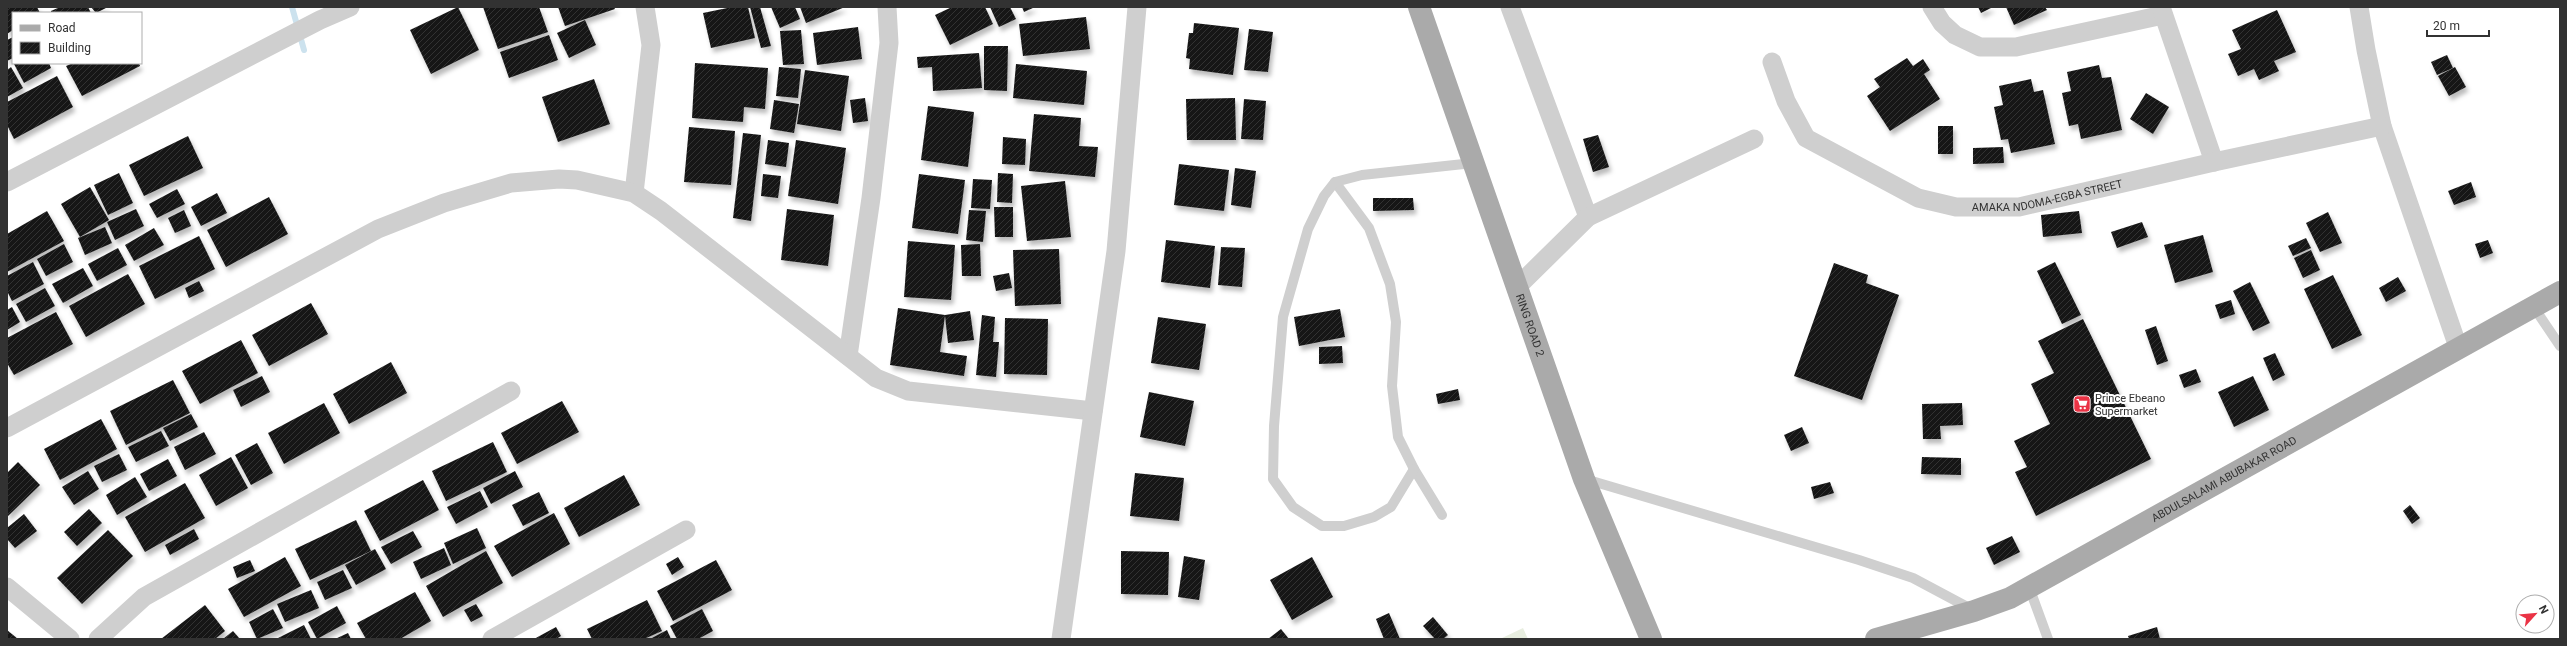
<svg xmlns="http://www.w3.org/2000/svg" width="2567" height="646" font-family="Roboto,sans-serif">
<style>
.park{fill:#e8eee0}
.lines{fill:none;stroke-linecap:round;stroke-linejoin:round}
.stream{stroke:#cce2ee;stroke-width:6}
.building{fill:url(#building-hatch);filter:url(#shadow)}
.lane{stroke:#cfcfcf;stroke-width:10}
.street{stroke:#cfcfcf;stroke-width:19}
.primary{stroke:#aaa;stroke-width:22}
.labels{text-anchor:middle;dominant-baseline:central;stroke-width:4;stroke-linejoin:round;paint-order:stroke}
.street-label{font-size:11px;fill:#323232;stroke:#fff}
.poi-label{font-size:11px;fill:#323232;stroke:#fff;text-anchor:start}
</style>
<defs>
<pattern id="building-hatch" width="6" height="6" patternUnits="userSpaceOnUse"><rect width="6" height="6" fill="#191919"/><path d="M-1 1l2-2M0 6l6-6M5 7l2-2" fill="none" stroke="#323232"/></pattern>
<filter id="shadow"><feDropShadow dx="2.5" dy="4.5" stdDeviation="2" flood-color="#0004"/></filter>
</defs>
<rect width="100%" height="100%" fill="#fff"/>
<polygon class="park" points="1523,628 1528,639 1500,639"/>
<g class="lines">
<polyline class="stream" points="292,7 304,50"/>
</g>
<g class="building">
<polygon points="7,7 37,7 40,13 13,13 13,30 7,34"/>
<polygon points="60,7 88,7 91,13 51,13 51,11"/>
<polygon points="91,7 108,7 96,13"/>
<polygon points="458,7 479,50 431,74 410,30"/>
<polygon points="483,7 539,7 548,32 498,49"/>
<polygon points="558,7 614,7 615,9 565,26"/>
<polygon points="732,7 748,7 755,38 711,48 703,13"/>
<polygon points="750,7 760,7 771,46 761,48"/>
<polygon points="771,7 795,7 800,19 780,28"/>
<polygon points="800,7 845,7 806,23"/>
<polygon points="952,7 985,7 993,24 950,45 935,15"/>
<polygon points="990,7 1010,7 1016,19 999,27"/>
<polygon points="1022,7 1035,7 1024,12"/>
<polygon points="1978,7 1993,7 1981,13"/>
<polygon points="2006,7 2045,7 2047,10 2014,25"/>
<polygon points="2277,10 2296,52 2274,61 2279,71 2259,80 2254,69 2238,76 2228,54 2241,49 2232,30"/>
<polygon points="1086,17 1090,49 1023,56 1019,24"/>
<polygon points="585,20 596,45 569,58 557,33"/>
<polygon points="1194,23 1239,28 1233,75 1189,69 1190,59 1186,58 1189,33 1193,33"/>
<polygon points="858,27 862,59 817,65 813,33"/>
<polygon points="1249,29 1273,32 1268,72 1244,70"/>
<polygon points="801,30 804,64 783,65 780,31"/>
<polygon points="549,35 558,60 509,78 500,52"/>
<polygon points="13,37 13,58 7,61 7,40"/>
<polygon points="984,46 1008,46 1007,91 984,90"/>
<polygon points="979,53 982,88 933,91 932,67 918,68 917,57"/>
<polygon points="2447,55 2453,68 2437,75 2431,62"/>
<polygon points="1907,58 1913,66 1923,59 1930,70 1924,74 1940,99 1890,131 1867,96 1880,87 1874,79"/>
<polygon points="16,63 49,63 51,68 24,83 14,64"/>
<polygon points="73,63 139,63 140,66 82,96 66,66"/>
<polygon points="695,63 768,68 765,109 744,107 743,122 692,118"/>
<polygon points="1016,64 1087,71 1084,105 1013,98"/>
<polygon points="2099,65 2102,78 2111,77 2122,130 2081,139 2078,124 2069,126 2062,93 2071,91 2067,72"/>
<polygon points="11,67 23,88 7,97 7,70"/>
<polygon points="779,67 801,69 798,98 776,96"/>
<polygon points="2455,67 2466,87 2449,96 2438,76"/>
<polygon points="805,70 849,76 841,131 797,124"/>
<polygon points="57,76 73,107 14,139 7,125 7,102"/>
<polygon points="594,79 610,124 558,142 542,97"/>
<polygon points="2031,79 2034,92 2043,90 2055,144 2011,153 2008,139 2001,140 1994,107 2003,105 1999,86"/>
<polygon points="2146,93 2169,107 2153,134 2130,119"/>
<polygon points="865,98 868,121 853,123 850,100"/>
<polygon points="1235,98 1236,140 1187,140 1186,99"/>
<polygon points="1244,99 1266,101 1263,140 1241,139"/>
<polygon points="774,100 799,104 794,133 770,129"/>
<polygon points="928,106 974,112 968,167 921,160"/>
<polygon points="1034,114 1081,118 1079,146 1098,147 1095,177 1029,171"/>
<rect x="1938" y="126" width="15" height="28"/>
<polygon points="689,127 735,131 731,185 684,182"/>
<polygon points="743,133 761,135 751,221 733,218"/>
<polygon points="1598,135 1609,167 1593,172 1583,139"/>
<polygon points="188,136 203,168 144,196 129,165"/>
<polygon points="1003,137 1026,139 1025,165 1002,164"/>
<polygon points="768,140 789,143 786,167 765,164"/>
<polygon points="796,140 846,148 838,204 788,196"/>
<polygon points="2003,147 2004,163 1973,164 1973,148"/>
<polygon points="1179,164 1229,170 1224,211 1174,205"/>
<polygon points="1235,168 1256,171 1251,208 1231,205"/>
<polygon points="119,173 133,203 108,215 94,185"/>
<polygon points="998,173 1013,174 1012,203 997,202"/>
<polygon points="763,174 781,176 778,198 761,196"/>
<polygon points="919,174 965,180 958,234 912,228"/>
<polygon points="973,179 992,180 990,209 971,208"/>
<polygon points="1065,181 1071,237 1027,241 1021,186"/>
<polygon points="2471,182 2476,197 2454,205 2448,191"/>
<polygon points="90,187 109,220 80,237 61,204"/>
<polygon points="177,189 185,204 157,218 149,204"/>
<polygon points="217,193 227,213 201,226 191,207"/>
<polygon points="269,197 288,234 226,267 207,230"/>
<polygon points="1373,198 1413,198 1414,210 1373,211"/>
<polygon points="994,207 1013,207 1013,237 995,237"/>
<polygon points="136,209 144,226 115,240 107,222"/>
<polygon points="787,209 834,215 828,266 781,260"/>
<polygon points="184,210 191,226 175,233 168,218"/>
<polygon points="969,210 986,211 983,242 966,240"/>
<polygon points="47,211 64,241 7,272 7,234"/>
<polygon points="2079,211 2082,233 2043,237 2041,215"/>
<polygon points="2328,212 2342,243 2320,252 2306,223"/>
<polygon points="2142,222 2148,237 2117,248 2111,232"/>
<polygon points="105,227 112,243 85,255 78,238"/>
<polygon points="154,228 164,245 134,261 125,245"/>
<polygon points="2203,235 2213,272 2175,283 2164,245"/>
<polygon points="199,236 215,269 155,299 139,266"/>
<polygon points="2306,238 2311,248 2293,256 2288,246"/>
<polygon points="1166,240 1215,246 1210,288 1161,282"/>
<polygon points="2488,240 2493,253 2480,258 2475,244"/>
<polygon points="908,241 955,245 951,300 904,297"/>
<polygon points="64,244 73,262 46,276 37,259"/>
<polygon points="980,244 981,276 962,276 961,245"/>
<polygon points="1221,247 1245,248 1242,287 1218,285"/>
<polygon points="118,248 127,265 97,281 88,264"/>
<polygon points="1059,249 1061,304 1015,306 1013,250"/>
<polygon points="2311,250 2320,270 2303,278 2294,258"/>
<polygon points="33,262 44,284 12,301 7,291 7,276"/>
<polygon points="2055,262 2081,315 2062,324 2037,271"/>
<polygon points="1834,263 1868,275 1866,283 1899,295 1862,400 1794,376"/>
<polygon points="83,268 93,286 63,303 52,284"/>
<polygon points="1009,273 1012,288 996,291 993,276"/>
<polygon points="128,274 145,304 86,337 69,306"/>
<polygon points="2333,275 2362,335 2332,349 2304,289"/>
<polygon points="2398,277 2406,291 2386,302 2379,288"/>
<polygon points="199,281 204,291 189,298 185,288"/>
<polygon points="2250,282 2270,323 2253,331 2233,291"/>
<polygon points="45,288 55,306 26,322 16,304"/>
<polygon points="2231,300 2235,314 2220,319 2215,305"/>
<polygon points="311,303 328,334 269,366 252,335"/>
<polygon points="12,307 20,322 7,330 7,310"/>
<polygon points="898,308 945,315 970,311 974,340 948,343 945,316 940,352 967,356 964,376 890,365"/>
<polygon points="1340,309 1345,337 1299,346 1294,317"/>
<polygon points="56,312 73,344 14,375 7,363 7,338"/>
<polygon points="982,315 995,317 993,342 999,342 996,377 976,375"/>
<polygon points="1158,317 1206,324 1199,370 1151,363"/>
<polygon points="1005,318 1048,319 1047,375 1004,374"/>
<polygon points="2083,319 2151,459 2036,516 2015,472 2027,467 2014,441 2050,424 2031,384 2054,373 2038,341"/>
<polygon points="2156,326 2168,361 2157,365 2145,330"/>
<polygon points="241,340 258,373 200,404 182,371"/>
<polygon points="1342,346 1343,363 1319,364 1319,347"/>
<polygon points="2275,353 2285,375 2273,381 2263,358"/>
<polygon points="391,362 407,393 349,424 333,394"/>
<polygon points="2196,369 2201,382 2184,388 2179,375"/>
<polygon points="262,376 270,392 241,407 233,390"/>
<polygon points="2253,376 2269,410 2234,427 2218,392"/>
<polygon points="173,380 190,413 126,445 110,411"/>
<polygon points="1458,389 1460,400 1438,404 1436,394"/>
<polygon points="1149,392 1194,401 1185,446 1140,437"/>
<polygon points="562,401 579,432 517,464 501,433"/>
<polygon points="324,403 340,433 284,464 268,433"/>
<polygon points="1962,403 1963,425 1940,426 1941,439 1923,439 1922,404"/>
<polygon points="191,414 198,427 170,441 163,428"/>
<polygon points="101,419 117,449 60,480 44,449"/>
<polygon points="1802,427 1809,443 1791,451 1784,435"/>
<polygon points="161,431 169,446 136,462 128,447"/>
<polygon points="204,432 216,454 185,470 174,447"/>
<polygon points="493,442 507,472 446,501 432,471"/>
<polygon points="257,443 273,473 251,485 235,455"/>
<polygon points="119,454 127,470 102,482 94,466"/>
<polygon points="231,457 248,488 216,506 199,475"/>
<polygon points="1922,457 1961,458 1961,475 1921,474"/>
<polygon points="168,459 177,476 149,491 140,474"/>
<polygon points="18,462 40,485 7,517 7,473"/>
<polygon points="88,471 99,489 74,505 62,487"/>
<polygon points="515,471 523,487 491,504 483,488"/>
<polygon points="1135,473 1184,478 1179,521 1130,516"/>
<polygon points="624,475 640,505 579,537 564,508"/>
<polygon points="135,477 147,497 117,515 106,495"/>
<polygon points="423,480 439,510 380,541 364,511"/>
<polygon points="1830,482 1834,493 1814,499 1811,487"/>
<polygon points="185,483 205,518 145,552 125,517"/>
<polygon points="480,491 488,507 456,524 447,507"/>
<polygon points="539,492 549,513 523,526 512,505"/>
<polygon points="2410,505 2420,518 2412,524 2403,511"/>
<polygon points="89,509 102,523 77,546 64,532"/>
<polygon points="554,513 570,544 512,577 494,546"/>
<polygon points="24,514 37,531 15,548 7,539 7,528"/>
<polygon points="356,520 371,551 310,580 295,549"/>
<polygon points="477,528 486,548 453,564 444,543"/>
<polygon points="194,529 199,539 170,555 165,545"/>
<polygon points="108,530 133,556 82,604 57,578"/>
<polygon points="413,531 422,547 391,564 381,547"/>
<polygon points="2012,536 2020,552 1994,565 1986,548"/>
<polygon points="444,548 451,565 421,579 413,562"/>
<polygon points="375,549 386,569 356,585 345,565"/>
<polygon points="486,551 503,583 443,617 426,586"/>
<polygon points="1121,551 1169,552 1168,595 1121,594"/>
<polygon points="1184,556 1205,560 1199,600 1178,597"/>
<polygon points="285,557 301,586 244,617 228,589"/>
<polygon points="678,557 684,567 672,575 666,564"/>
<polygon points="1312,557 1333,597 1292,620 1270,580"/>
<polygon points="250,560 255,571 237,578 233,567"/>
<polygon points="716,560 732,590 673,621 657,591"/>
<polygon points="343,570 352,588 325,600 317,582"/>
<polygon points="311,590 319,608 285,622 277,604"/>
<polygon points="415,592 431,621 400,639 366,639 357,623"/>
<polygon points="647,600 662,631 644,639 592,639 587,629"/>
<polygon points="476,604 483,616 471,622 464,610"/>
<polygon points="205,605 225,631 215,639 161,639"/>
<polygon points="337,606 346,623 317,639 308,622"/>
<polygon points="273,609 283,628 257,639 249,622"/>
<polygon points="702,609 713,631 698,639 677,639 670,626"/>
<polygon points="1389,613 1400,639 1384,639 1376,619"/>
<polygon points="1433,617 1448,635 1443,639 1435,639 1423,626"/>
<polygon points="304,625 311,639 276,639"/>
<polygon points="556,627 561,636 556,639 534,639"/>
<polygon points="2157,627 2160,639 2129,639 2128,636"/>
<polygon points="1281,629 1289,639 1268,639"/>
<polygon points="7,630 18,639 7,639"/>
<polygon points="667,630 671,639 650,639"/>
<polygon points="233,631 240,639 223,639"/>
<polygon points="348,633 351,639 335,639"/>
</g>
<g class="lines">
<g class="lane">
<polyline points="1335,182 1369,228 1390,284 1396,322 1392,386 1398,437 1414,469 1442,515"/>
<polyline points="2533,306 2560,346"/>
<polyline points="1414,469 1391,507 1374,517 1344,526 1322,526 1293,507 1273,479 1274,426 1283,317 1308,229 1324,196 1335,182 1362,175 1473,163"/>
<polyline points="1585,479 1859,560 1913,578 1973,610"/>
<polyline points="2029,587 2048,639"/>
</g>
<g class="street">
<polyline points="1510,7 1588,217"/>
<polyline points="1932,7 1942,23 1955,35 1980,47 2016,47 2163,15"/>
<polyline points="2161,7 2214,162"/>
<polyline points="2359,7 2366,50 2382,126 2458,347"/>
<path id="s1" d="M1772,62L1786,101L1806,138L1918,198L1956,207H2019L2214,162L2382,126"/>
<polyline points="7,182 320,20 350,7"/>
<polyline points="634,193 651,45 645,7"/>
<polyline points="1518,286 1588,217 1754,139"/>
<polyline points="848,356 871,198 889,43 887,7"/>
<polyline points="7,428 378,229 444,203 511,183 559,179 577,180 634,193 661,211 876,378 908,391 1093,411"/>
<polyline points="7,587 70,639"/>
<polyline points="98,639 144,597 511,391"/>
<polyline points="492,639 686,530"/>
<polyline points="1061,639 1116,251 1137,7"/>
</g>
<g class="primary">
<path id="s2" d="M1419,7L1584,479L1651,639"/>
<path id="s3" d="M1876,639L1974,611L2010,598L2560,292"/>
</g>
</g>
<defs>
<symbol id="supermarket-square" viewBox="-11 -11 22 22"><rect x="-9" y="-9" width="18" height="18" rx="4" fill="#ea3345" stroke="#fff"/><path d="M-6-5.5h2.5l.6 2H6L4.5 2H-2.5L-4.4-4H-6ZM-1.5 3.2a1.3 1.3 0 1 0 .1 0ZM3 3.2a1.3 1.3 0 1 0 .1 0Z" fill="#fff"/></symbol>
</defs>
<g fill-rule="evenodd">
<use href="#supermarket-square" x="2072" y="394" width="20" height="20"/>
</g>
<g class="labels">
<g class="street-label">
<text stroke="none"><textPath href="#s1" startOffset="342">AMAKA NDOMA-EGBA STREET</textPath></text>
<text stroke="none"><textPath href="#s2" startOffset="337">RING ROAD 2</textPath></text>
<text stroke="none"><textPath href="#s3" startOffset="385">ABDULSALAMI ABUBAKAR ROAD</textPath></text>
</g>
<g class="poi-label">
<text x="2095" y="398">Prince Ebeano<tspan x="2095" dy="13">Supermarket</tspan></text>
</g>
</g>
<rect width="2567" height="646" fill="none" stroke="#323232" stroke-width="16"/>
<rect x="12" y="12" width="130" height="52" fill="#ffffff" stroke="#adadad"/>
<rect x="20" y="25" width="20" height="6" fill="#aaaaaa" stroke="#adadad"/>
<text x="48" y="32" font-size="12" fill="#323232">Road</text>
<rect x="20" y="42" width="20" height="12" fill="url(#building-hatch)" stroke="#adadad"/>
<text x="48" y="52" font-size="12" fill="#323232">Building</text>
<g transform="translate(2535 614) rotate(63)"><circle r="19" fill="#ffffff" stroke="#adadad"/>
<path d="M0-3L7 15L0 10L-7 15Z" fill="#ea3345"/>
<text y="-6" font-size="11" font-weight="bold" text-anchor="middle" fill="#323232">N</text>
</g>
<path d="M2427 30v6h62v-6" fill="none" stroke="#323232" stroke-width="2"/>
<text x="2433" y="30" font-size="12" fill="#323232" stroke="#ffffff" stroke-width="3" paint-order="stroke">20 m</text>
</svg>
